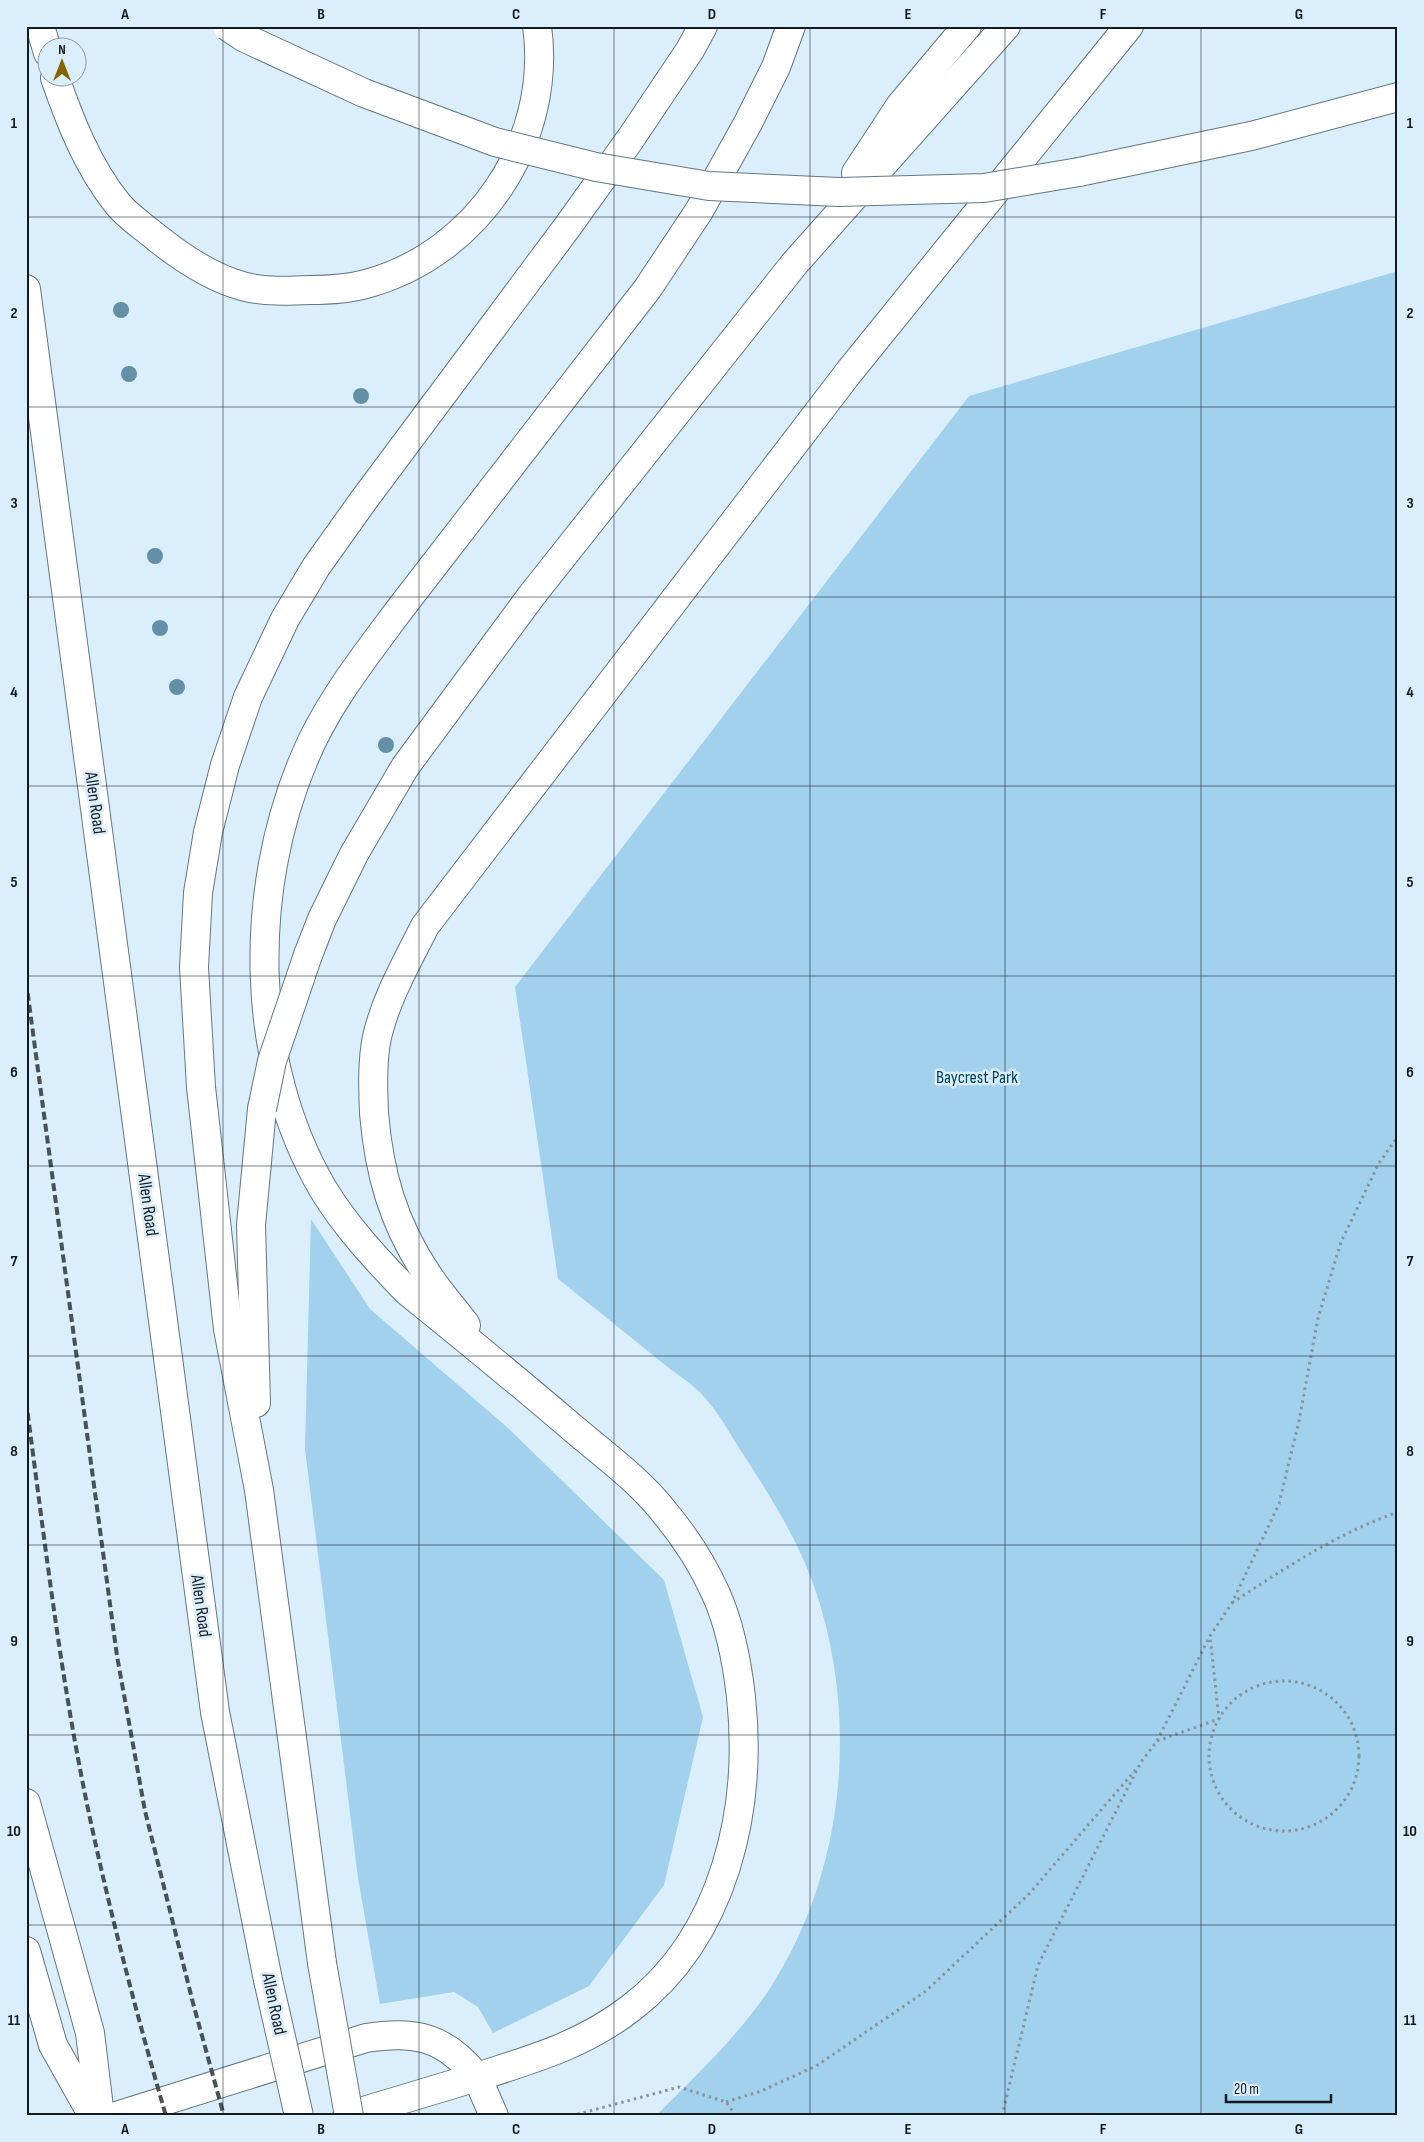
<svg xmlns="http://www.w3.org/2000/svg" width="1424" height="2142" font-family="'Sofia Sans Condensed',sans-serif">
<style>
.green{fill:#a2d1ed}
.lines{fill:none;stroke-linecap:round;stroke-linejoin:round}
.minor-casing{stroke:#647782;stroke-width:30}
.highway-casing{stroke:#647782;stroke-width:30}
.path{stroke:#86959e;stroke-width:3;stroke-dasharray:2.5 4;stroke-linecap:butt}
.minor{stroke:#fff;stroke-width:28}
.highway{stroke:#fff;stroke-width:28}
.rail{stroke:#465158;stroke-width:4;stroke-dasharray:8 4;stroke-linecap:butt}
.highway-bridge-casing{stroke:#647782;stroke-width:30;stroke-linecap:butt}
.highway-bridge{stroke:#fff;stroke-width:28}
.tree{fill:#6390a6}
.grid{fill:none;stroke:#141b20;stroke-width:1;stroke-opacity:0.55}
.labels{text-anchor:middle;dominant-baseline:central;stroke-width:5;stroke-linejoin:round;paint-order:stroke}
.street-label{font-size:18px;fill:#141b20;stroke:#daeefb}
.park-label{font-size:18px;fill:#014360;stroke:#daeefb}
.neatline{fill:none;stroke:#141b20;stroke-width:2}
.grid-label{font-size:16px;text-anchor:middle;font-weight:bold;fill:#141b20}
</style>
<rect width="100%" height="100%" fill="#daeefb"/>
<g class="green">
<path d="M1398,271V2116H656C697,2074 741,2034 772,1985C845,1870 859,1717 815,1589C799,1542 772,1499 745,1457C732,1438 721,1416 706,1399C694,1384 674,1373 660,1361C626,1333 592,1306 558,1279L515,987L969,396Z"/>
<polygon points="311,1219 370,1309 508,1428 664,1580 703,1717 664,1885 589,1986 493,2033 478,2007 454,1992 380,2004 358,1878 305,1449"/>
</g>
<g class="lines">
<defs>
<path id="minor" d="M116,2116L366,2038C415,2030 445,2037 477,2077L347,2116"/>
<g id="highway">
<polyline points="40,26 48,53"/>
<path d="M55,78C70,121 88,167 117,203C127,216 144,227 157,238C182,258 210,277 242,286C263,292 288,291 310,290C328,290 348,289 366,284C478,254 553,140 537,26"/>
<polyline points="1079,172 1251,136 1398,97"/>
<polyline points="856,173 900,106 967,26"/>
<polyline points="26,289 215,1712 268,1980"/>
<polyline points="308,955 322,919 354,854 405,767 532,595 795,263 1006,26"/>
<path d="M466,1325C453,1308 438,1291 427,1274C393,1223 379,1173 374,1113C373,1089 372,1061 377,1037C386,998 407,962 425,926L849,372L1129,26"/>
<polyline points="256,1403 251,1225 262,1109"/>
<polyline points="26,1803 90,2033 100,2116"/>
<polyline points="26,1951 53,2045 93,2116"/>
<polyline points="322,1963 259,1490 228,1329 201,1087 194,967 198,893 208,832 225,765 248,697 285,619 316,567 363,501 568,226 631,138 690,50 703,26"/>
<path d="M494,2116L477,2077C533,2059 583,2045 631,2008C725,1936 753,1809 741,1697C737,1662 730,1625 716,1594C703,1565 685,1537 665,1513C640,1481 606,1456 575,1430C520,1383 464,1337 407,1291C376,1259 346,1227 323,1189C249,1063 248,891 304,759C326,705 365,656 400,609L648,288L699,211L748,123L776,67L791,26"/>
</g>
</defs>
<use href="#minor" class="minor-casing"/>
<use href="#highway" class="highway-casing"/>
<g class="path">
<path d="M1232,1603C1285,1568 1338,1533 1398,1512"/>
<circle cx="1284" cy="1756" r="75"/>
<polyline points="1157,1741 1219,1719 1210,1636"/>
<polyline points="726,2102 761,2091 816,2066 926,1991 1029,1894 1138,1767"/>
<polyline points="571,2116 679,2087 726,2102 736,2116"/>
<polyline points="1002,2116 1038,1965 1141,1762 1157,1741 1210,1636 1232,1603 1279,1504 1299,1421 1318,1318 1341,1242 1379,1163 1398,1136"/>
</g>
<use href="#minor" class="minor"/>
<use href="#highway" class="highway"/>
<g class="rail">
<polyline points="26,981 117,1656 145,1811 193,2003 224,2116"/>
<path d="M26,1401C45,1542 61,1684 91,1823C112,1921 138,2019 166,2116"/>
</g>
<defs>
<g id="highway-bridge">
<polyline points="227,26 245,38 364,93 495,142 596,167 709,186 839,192 984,188 1079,172"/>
<polyline points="262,1109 272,1061 308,955"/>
<polyline points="322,1963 349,2116"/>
<polyline points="268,1980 299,2116"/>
</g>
</defs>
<use href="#highway-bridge" class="highway-bridge-casing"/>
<use href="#highway-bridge" class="highway-bridge"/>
</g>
<g class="tree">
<circle cx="121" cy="310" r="8"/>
<circle cx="129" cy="374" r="8"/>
<circle cx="361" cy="396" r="8"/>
<circle cx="155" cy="556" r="8"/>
<circle cx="160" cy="628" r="8"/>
<circle cx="177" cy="687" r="8"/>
<circle cx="386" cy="745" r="8"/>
</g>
<path class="grid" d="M223,26V2116M419,26V2116M614,26V2116M810,26V2116M1005,26V2116M1201,26V2116M26,217H1398M26,407H1398M26,597H1398M26,786H1398M26,976H1398M26,1166H1398M26,1356H1398M26,1545H1398M26,1735H1398M26,1925H1398"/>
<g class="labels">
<g class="street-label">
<text transform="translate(95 803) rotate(82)">Allen Road</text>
<text transform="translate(148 1205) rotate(82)">Allen Road</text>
<text transform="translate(201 1606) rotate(82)">Allen Road</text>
<text transform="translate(274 2004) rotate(78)">Allen Road</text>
</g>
<g class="park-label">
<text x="977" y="1077">Baycrest Park</text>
</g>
</g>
<rect width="1424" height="2142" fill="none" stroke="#daeefb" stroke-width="55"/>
<g transform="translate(62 62)"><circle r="24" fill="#daeefb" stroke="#8b9aa3"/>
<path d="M0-4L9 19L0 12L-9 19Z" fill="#876400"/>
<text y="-8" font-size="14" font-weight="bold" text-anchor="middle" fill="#141b20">N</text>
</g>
<path d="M1226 2094v8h105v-8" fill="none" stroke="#141b20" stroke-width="2.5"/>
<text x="1234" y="2094" font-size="15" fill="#141b20" stroke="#daeefb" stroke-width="4" paint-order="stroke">20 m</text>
<rect x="28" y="28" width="1368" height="2086" class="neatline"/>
<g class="grid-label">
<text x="125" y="19">A</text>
<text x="321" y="19">B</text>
<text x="516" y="19">C</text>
<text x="712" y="19">D</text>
<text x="908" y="19">E</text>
<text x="1103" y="19">F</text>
<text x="1299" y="19">G</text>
<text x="14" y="128">1</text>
<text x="1410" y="128">1</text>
<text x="14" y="318">2</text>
<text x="1410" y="318">2</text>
<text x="14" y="508">3</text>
<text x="1410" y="508">3</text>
<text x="14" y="697">4</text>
<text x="1410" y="697">4</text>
<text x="14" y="887">5</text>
<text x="1410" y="887">5</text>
<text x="14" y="1077">6</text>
<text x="1410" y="1077">6</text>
<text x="14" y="1266">7</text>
<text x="1410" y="1266">7</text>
<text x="14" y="1456">8</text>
<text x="1410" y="1456">8</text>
<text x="14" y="1646">9</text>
<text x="1410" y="1646">9</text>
<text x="14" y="1836">10</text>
<text x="1410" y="1836">10</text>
<text x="14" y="2025">11</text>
<text x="1410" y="2025">11</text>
<text x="125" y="2134">A</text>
<text x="321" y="2134">B</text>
<text x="516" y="2134">C</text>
<text x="712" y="2134">D</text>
<text x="908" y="2134">E</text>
<text x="1103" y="2134">F</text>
<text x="1299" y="2134">G</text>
</g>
</svg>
